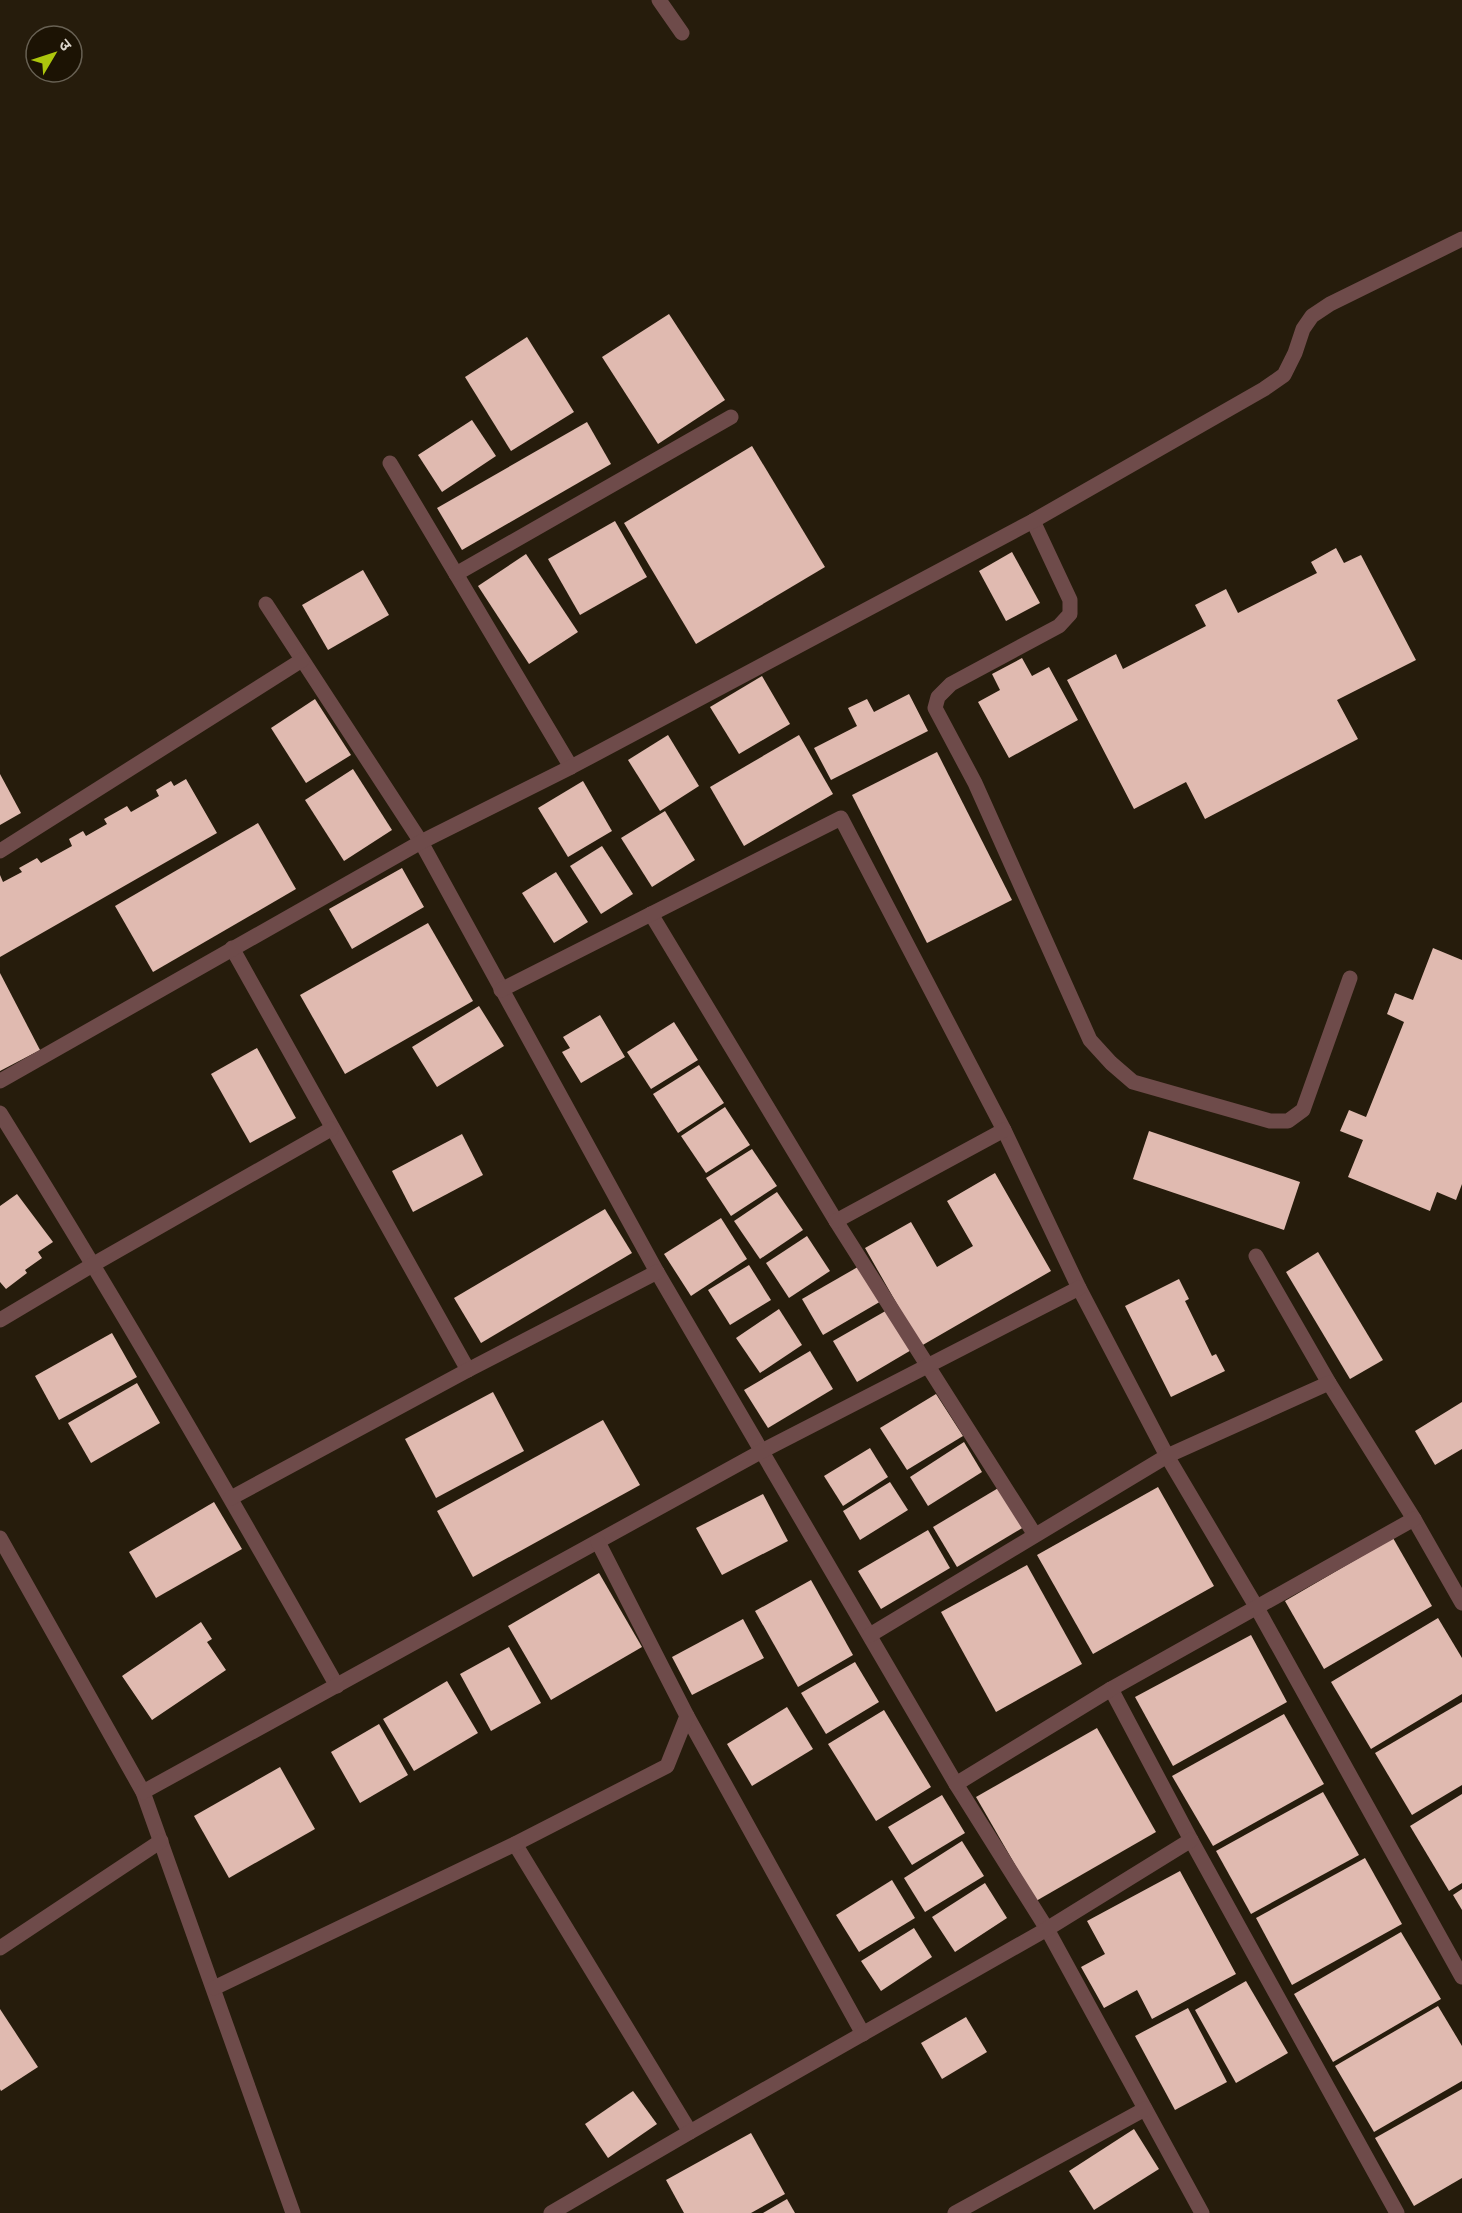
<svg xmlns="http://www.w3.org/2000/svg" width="1462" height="2213" font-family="'Space Grotesk','Noto Sans Devanagari',sans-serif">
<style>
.building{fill:#e0bab0}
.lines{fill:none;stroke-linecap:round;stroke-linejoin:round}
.service{stroke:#6e4b4a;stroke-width:15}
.minor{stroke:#6e4b4a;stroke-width:15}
</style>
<rect width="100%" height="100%" fill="#261c0c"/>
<g class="building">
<polygon points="669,314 725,400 658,444 602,357"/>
<polygon points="527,337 574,412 511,451 465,377"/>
<polygon points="472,420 496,456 442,492 418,455"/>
<polygon points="587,422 611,464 462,550 437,508"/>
<polygon points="752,446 825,567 696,644 624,523"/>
<polygon points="615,521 647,577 580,615 548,559"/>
<polygon points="1336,548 1344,563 1361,555 1416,660 1337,700 1358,739 1205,819 1186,782 1134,809 1067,680 1116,654 1123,669 1206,626 1195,605 1226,589 1238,613 1317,573 1311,562"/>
<polygon points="1012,552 1040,603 1006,621 979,571"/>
<polygon points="526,554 578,632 529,664 478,586"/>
<polygon points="363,570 389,615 328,650 302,605"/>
<polygon points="1022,658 1032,676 1049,667 1078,720 1009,758 978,702 1000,690 992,674"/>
<polygon points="762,676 790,724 739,754 710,707"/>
<polygon points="909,694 928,731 831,780 814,748 857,726 848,708 867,699 874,712"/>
<polygon points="315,699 351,755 306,783 271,728"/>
<polygon points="668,735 699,786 660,811 628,760"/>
<polygon points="799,735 833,794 744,846 710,787"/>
<polygon points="937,752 1012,900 927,943 852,795"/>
<polygon points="353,769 392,830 344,861 305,800"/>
<polygon points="0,774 21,813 0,825"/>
<polygon points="186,779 217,833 0,957 0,875 3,882 22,872 19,868 37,858 41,863 72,846 69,839 83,831 86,836 107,824 104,819 127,806 131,812 159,796 156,790 171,781 174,786"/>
<polygon points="583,781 612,831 568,857 538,808"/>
<polygon points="665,811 695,860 652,887 621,838"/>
<polygon points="258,823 296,889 153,972 115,906"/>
<polygon points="602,846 633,894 601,914 570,866"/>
<polygon points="402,868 424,907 352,949 329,909"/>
<polygon points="556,872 588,922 554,943 522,893"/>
<polygon points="428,923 473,1001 345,1074 300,995"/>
<polygon points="1433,948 1462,960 1462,1184 1456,1200 1437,1192 1430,1211 1348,1177 1363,1140 1340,1131 1349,1110 1366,1117 1404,1022 1387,1014 1395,993 1413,1000"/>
<polygon points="0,973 40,1050 0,1071"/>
<polygon points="479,1006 504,1046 437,1087 412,1047"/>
<polygon points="600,1015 625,1057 581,1083 562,1052 570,1048 563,1037"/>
<polygon points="674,1022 698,1060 651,1089 627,1052"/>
<polygon points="257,1048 296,1118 250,1143 211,1074"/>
<polygon points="699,1065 724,1103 678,1133 653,1094"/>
<polygon points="725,1107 750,1145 706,1173 681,1136"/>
<polygon points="1149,1131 1300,1182 1284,1230 1133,1179"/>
<polygon points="462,1134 483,1175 413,1212 392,1171"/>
<polygon points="752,1149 777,1186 731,1216 706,1178"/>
<polygon points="995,1173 1051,1271 921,1346 865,1248 911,1222 937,1267 973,1246 947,1201"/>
<polygon points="777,1192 803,1230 760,1259 734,1221"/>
<polygon points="17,1194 53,1242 38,1252 42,1258 25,1270 27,1273 6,1289 0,1282 0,1206"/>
<polygon points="605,1209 632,1253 481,1343 454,1298"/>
<polygon points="721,1218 747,1259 691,1296 664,1254"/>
<polygon points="807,1236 830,1271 789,1298 766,1263"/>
<polygon points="1318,1252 1383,1360 1350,1379 1286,1272"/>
<polygon points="863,1264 883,1300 823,1335 802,1299"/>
<polygon points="749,1265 771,1300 730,1325 708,1290"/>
<polygon points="1179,1279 1189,1299 1185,1301 1212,1356 1216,1354 1225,1371 1171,1397 1125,1306"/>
<polygon points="779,1309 802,1345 760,1373 736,1338"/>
<polygon points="889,1309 913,1349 857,1382 833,1341"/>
<polygon points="112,1333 137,1377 59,1420 35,1376"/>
<polygon points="810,1351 833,1389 768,1428 744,1390"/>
<polygon points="137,1383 160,1423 91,1463 68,1423"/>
<polygon points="493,1392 524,1451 436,1498 405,1439"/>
<polygon points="936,1394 963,1436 907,1470 880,1428"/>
<polygon points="1462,1402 1462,1449 1435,1465 1415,1431"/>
<polygon points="603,1420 640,1485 473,1577 437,1511"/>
<polygon points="964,1442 982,1472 928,1506 910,1477"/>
<polygon points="870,1448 888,1477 843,1506 824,1476"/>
<polygon points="890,1482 908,1510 860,1540 843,1511"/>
<polygon points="1000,1487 1024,1527 957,1567 933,1527"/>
<polygon points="1158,1487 1214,1586 1093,1654 1037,1555"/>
<polygon points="763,1494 788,1541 722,1575 696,1528"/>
<polygon points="214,1502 242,1549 156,1598 129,1552"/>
<polygon points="928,1530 950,1568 881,1609 858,1571"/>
<polygon points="1393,1538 1432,1606 1324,1669 1285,1601"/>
<polygon points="1027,1565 1082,1664 996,1712 941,1612"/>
<polygon points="599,1573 642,1647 551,1700 508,1626"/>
<polygon points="811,1580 853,1655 798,1687 755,1611"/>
<polygon points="1438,1618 1462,1658 1462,1694 1371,1749 1331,1682"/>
<polygon points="743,1619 764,1658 692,1695 672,1657"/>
<polygon points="201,1622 212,1639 207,1642 226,1670 152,1720 122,1676"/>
<polygon points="1251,1635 1287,1702 1173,1766 1135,1697"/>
<polygon points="509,1647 541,1703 491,1731 460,1674"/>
<polygon points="855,1662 879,1702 826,1734 801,1693"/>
<polygon points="447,1681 478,1733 414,1771 383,1719"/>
<polygon points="1462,1702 1462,1785 1412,1815 1375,1753"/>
<polygon points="787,1707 813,1749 752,1786 727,1744"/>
<polygon points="884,1710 931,1787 876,1821 828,1744"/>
<polygon points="1284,1714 1324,1784 1213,1846 1172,1776"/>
<polygon points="379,1724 408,1775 360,1803 331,1752"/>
<polygon points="1097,1728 1156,1832 1036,1901 976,1797"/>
<polygon points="280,1767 315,1829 229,1878 194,1816"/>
<polygon points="1323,1792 1359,1855 1251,1914 1216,1851"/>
<polygon points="1462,1794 1462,1883 1449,1891 1410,1826"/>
<polygon points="942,1795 965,1833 912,1865 888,1827"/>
<polygon points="962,1841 984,1876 925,1912 904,1878"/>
<polygon points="1365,1858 1402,1924 1292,1985 1256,1918"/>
<polygon points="1180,1871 1236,1974 1152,2019 1137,1990 1104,2008 1081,1967 1105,1954 1087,1921"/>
<polygon points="892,1880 915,1918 859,1952 836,1915"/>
<polygon points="985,1883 1007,1918 955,1952 932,1917"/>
<polygon points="1462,1889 1462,1910 1453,1895"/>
<polygon points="914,1928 932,1957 881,1991 861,1961"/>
<polygon points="1401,1932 1441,1999 1333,2062 1294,1994"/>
<polygon points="1246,1981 1288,2053 1236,2083 1195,2010"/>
<polygon points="1438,2006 1462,2046 1462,2081 1374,2132 1335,2066"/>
<polygon points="1188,2008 1227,2082 1175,2110 1135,2036"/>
<polygon points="0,2009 38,2067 1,2091 0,2089"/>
<polygon points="966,2017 987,2052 942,2079 921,2043"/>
<polygon points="1462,2089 1462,2178 1414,2206 1375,2138"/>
<polygon points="633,2091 657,2124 608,2158 585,2124"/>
<polygon points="1134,2129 1159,2169 1094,2210 1069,2171"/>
<polygon points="751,2133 785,2194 751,2213 684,2213 666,2180"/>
<polygon points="787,2199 795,2213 763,2213"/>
</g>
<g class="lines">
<polyline class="service" points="1033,521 1070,600 1070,614 1059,626 951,684 938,697 935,708 975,783 1090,1040 1111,1063 1133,1082 1270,1121 1288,1121 1303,1110 1350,978"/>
<g class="minor">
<polyline points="659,0 682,33"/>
<polyline points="390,463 571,767"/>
<polyline points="456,574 731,417"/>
<polyline points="266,604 421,842 657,1272 956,1784 1047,1929 1202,2213"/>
<polyline points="0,851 302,660"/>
<polyline points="651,914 836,1221 1035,1535"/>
<polyline points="232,948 468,1370"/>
<polyline points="501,990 841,818 1004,1130 1079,1288 1167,1456 1257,1608 1462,1977"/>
<polyline points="0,1081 421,842 571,767 1033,521 1264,389 1284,375 1295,353 1303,329 1312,316 1330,304 1462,239"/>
<path d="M0,1113C117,1301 228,1492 337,1686"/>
<polyline points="836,1221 1004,1130"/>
<polyline points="1256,1256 1329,1383 1414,1519 1462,1603"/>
<polyline points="0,1320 94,1264 331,1129"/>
<polyline points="231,1498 468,1370 657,1272"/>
<polyline points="0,1538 143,1792 293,2213"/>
<polyline points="870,1635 1167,1456 1329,1383"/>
<polyline points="1111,1689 1191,1840 1397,2213"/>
<polyline points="687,1716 863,2034"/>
<polyline points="956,1784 1111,1689 1414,1519"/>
<polyline points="143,1792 762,1451 1079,1288"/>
<polyline points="515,1844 690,2132"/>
<polyline points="0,1948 161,1841"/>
<polyline points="214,1988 515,1844 667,1766 687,1716 598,1542"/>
<polyline points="551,2213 690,2132 1047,1929 1191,1840"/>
<polyline points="955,2213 1145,2109"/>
</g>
</g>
<g transform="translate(54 54) rotate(51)"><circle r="28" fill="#1c1304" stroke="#686154" stroke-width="1.5"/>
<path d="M0-4.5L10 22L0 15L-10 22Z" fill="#adc60d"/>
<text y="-9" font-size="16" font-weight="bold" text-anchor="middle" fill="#dbd5cb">उ</text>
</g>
</svg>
